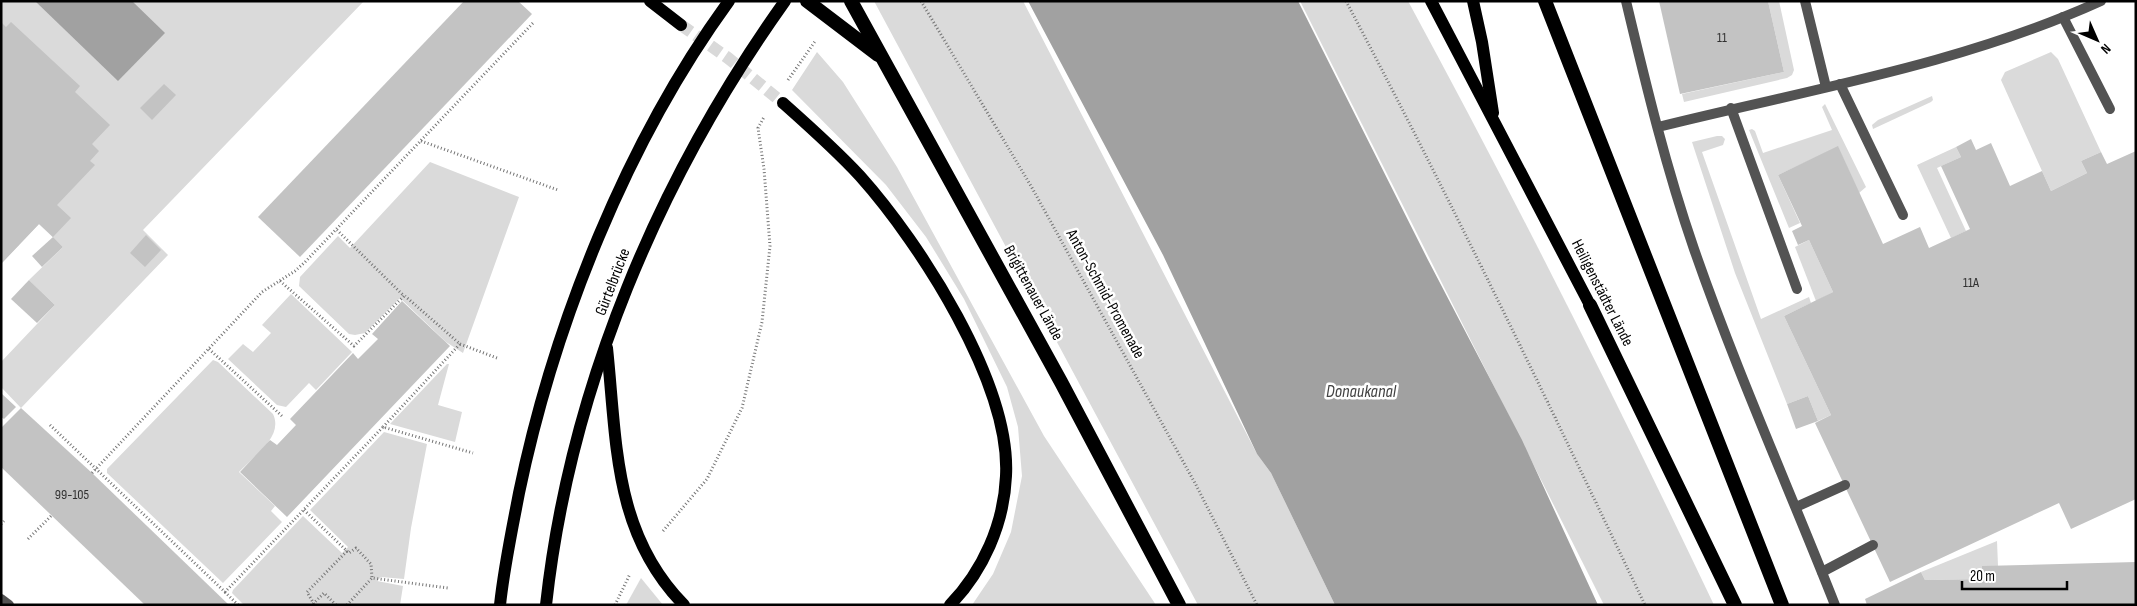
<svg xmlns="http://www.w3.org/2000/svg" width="2137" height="606" font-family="'Sofia Sans Condensed',sans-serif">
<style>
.green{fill:#dadada}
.water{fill:#a1a1a1}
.building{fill:#c3c3c3}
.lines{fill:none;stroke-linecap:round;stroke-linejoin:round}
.primary-tunnel{stroke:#d9d9d9;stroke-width:12;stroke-dasharray:12 6;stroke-linecap:butt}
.path{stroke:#757575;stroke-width:3;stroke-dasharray:1 2.5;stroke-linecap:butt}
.service{stroke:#535353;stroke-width:10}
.minor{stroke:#535353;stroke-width:10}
.tertiary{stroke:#535353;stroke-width:10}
.primary{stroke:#000;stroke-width:12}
.trunk{stroke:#000;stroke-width:14}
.labels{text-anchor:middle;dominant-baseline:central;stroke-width:5;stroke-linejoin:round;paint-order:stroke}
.number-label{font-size:14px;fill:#313131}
.street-label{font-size:16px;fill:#000;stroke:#fff}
.water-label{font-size:18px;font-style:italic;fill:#424242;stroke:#fff}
</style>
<rect width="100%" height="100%" fill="#fff"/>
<g class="green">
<polygon points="1,1 364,1 143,230 168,255 21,408 1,387 1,362 55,305 29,280 63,247 39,224 1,264"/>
<polygon points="874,1 1023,1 1257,454 1271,473 1335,605 1198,605"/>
<path d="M1300,1H1408C1516,200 1617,401 1714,605H1604Z"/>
<polygon points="1768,1 1779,1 1794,70 1792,75 1787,78 1684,102 1682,94 1784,72"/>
<polygon points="817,52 843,82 897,167 1044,436 1156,605 972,605 993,574 1011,532 1022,476 1018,427 1007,387 964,299 926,237 886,185 792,90"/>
<polygon points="2051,52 2058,59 2101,152 2081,161 2087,173 2051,191 2001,80 2005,72"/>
<polygon points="1932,96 1933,100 1931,102 1873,129 1872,125 1878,120"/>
<polygon points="1825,104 1866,187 1859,193 1838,147 1778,175 1800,223 1789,228 1749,130 1752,129 1755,131 1763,153 1832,130 1822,107"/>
<polygon points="1717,136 1722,136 1725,139 1723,145 1702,152 1761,319 1809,297 1811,303 1784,316 1831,415 1818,421 1808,396 1787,404 1735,273 1692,142"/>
<polygon points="1956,147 1961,157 1937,168 1966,231 1951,238 1917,165"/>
<polygon points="430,162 519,197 463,353 446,342 400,298 365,333 355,335 349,334 299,286 300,277 338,236 350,248"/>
<polygon points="1809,240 1833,292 1816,301 1795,247"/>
<polygon points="291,294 352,352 316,390 309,383 286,407 277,405 228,359 243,344 253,352 271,333 262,325"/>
<path d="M213,360L218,362L273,414C284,437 253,457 239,472L275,506L271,511L282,522L223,583L107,473V469Z"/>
<polygon points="447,364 449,364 438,405 462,412 455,442 390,424"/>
<polygon points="384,432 427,444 411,528 404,579 381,577 377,581 403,586 400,605 244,605 232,593 233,590 303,516 342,553 348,547 310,510"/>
<polygon points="1997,541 1998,566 1982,579 1925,580 1921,572"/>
<polygon points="641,578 663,605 626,605"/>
</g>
<g class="water">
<polygon points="35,1 132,1 165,33 118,81"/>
<polygon points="1028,1 1298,1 1428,260 1522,440 1598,605 1335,605 1271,473 1257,454 1163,255"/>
</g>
<g class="building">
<polygon points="464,1 518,1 532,14 300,257 258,217"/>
<polygon points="1659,1 1768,1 1784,72 1680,94"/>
<polygon points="1,22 6,27 11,22 80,86 75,92 110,125 92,144 99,151 90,161 95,165 57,205 71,218 53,237 39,224 1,264"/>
<polygon points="164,84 176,95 152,120 140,108"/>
<polygon points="1971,139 1976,150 1991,143 2010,186 2042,171 2051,191 2087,173 2081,161 2101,152 2107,164 2136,151 2136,499 2071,529 2059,503 1890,582 1815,423 1831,415 1784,316 1833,292 1809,240 1798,245 1792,231 1802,226 1778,175 1838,146 1883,244 1920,227 1929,248 1970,229 1941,166 1961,157 1956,147"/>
<polygon points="146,235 161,250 145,267 130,253"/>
<polygon points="53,237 63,247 42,267 32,256"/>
<polygon points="29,280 55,305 37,323 11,299"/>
<polygon points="402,301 450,346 287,517 240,472 270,440 277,445 296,425 290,419 353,353 358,359 378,339 372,334"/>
<polygon points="1,393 16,407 4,419 1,417"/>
<polygon points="1808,396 1818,421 1796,429 1787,404"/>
<polygon points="21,408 92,473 229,605 145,605 1,467 1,428"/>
<polygon points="2136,562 2136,605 1867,605 1865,599 1921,572 1925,580 1982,579 1982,566"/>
</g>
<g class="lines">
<polyline class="primary-tunnel" points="681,25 728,58 783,103"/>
<g class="path">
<polyline points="921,1 1031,186 1196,485 1257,605"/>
<path d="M1346,1C1451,200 1548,402 1645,605"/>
<polyline points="788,80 816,40"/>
<polyline points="421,141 558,190"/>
<polyline points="280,281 354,346 404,296 337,230"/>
<polyline points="460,344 497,358"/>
<polyline points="209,349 283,417"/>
<polyline points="50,425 225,592 383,427 473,453"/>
<polyline points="383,427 460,344 405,296"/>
<polyline points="92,473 262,292 295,271 305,262 533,23"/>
<polyline points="304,510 349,553 356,548 371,564 372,578"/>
<polyline points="1,524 4,521"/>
<polyline points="663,531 707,479 742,408 762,322 770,246 764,169 758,128 764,117"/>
<polyline points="28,539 52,515"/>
<polyline points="225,592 238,605"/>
<polyline points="313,604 324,593 336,605"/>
<polyline points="314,604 307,592 347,551"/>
<polyline points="347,605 372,578 448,588"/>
<polyline points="615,605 630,574"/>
</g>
<g class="service">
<polyline points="1805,1 1826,87"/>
<polyline points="2063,17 2110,109"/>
<polyline points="1840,84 1903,215"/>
<polyline points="1731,108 1797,289"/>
<path d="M1658,127C1806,90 1960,65 2101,1"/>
<polyline points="1796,507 1845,485"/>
<polyline points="1822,572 1873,545"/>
</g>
<path class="minor" d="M1626,1C1646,85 1666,168 1694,249C1736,370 1788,486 1835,605"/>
<polyline class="tertiary" points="1,599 9,605"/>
<g class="primary">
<polyline points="650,1 681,25"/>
<polyline points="1431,1 1590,305"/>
<polyline points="1473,1 1482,42 1493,113"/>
<path d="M783,103C810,127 836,150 860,176C920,243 1011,384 1006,476C1004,524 983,571 950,605"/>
<path d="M607,348C617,442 613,533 684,605"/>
<path d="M500,605C504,567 512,530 519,493C554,324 627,141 729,1"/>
<path d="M546,605C570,387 659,178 785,1"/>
</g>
<g class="trunk">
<polyline points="807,1 878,55"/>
<polyline points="851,1 1061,382 1179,605"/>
<polyline points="1545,1 1782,605"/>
<polyline points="1590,305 1735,605"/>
</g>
</g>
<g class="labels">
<g class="number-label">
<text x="1722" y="37">11</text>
<text x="1971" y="282">11A</text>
<text x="72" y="494">99-105</text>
</g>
<g class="street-label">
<text transform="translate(613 282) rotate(-69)">Gürtelbrücke</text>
<text transform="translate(1033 293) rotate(61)">Brigittenauer Lände</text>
<text transform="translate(1602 293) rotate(63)">Heiligenstädter Lände</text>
<text transform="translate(1105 294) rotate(61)">Anton-Schmid-Promenade</text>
</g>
<g class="water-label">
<text x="1361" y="391">Donaukanal</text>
</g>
</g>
<rect width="2137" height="606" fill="none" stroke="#000000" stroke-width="5"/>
<g transform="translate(2097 40) rotate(135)" stroke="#ffffff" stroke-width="4" paint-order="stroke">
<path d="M0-4L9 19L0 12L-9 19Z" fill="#000000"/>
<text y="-8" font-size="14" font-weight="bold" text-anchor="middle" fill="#000000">N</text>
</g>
<path d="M1962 581v8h105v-8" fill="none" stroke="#000000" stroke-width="2.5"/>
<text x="1970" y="581" font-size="15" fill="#000000" stroke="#ffffff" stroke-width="4" paint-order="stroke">20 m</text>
</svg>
